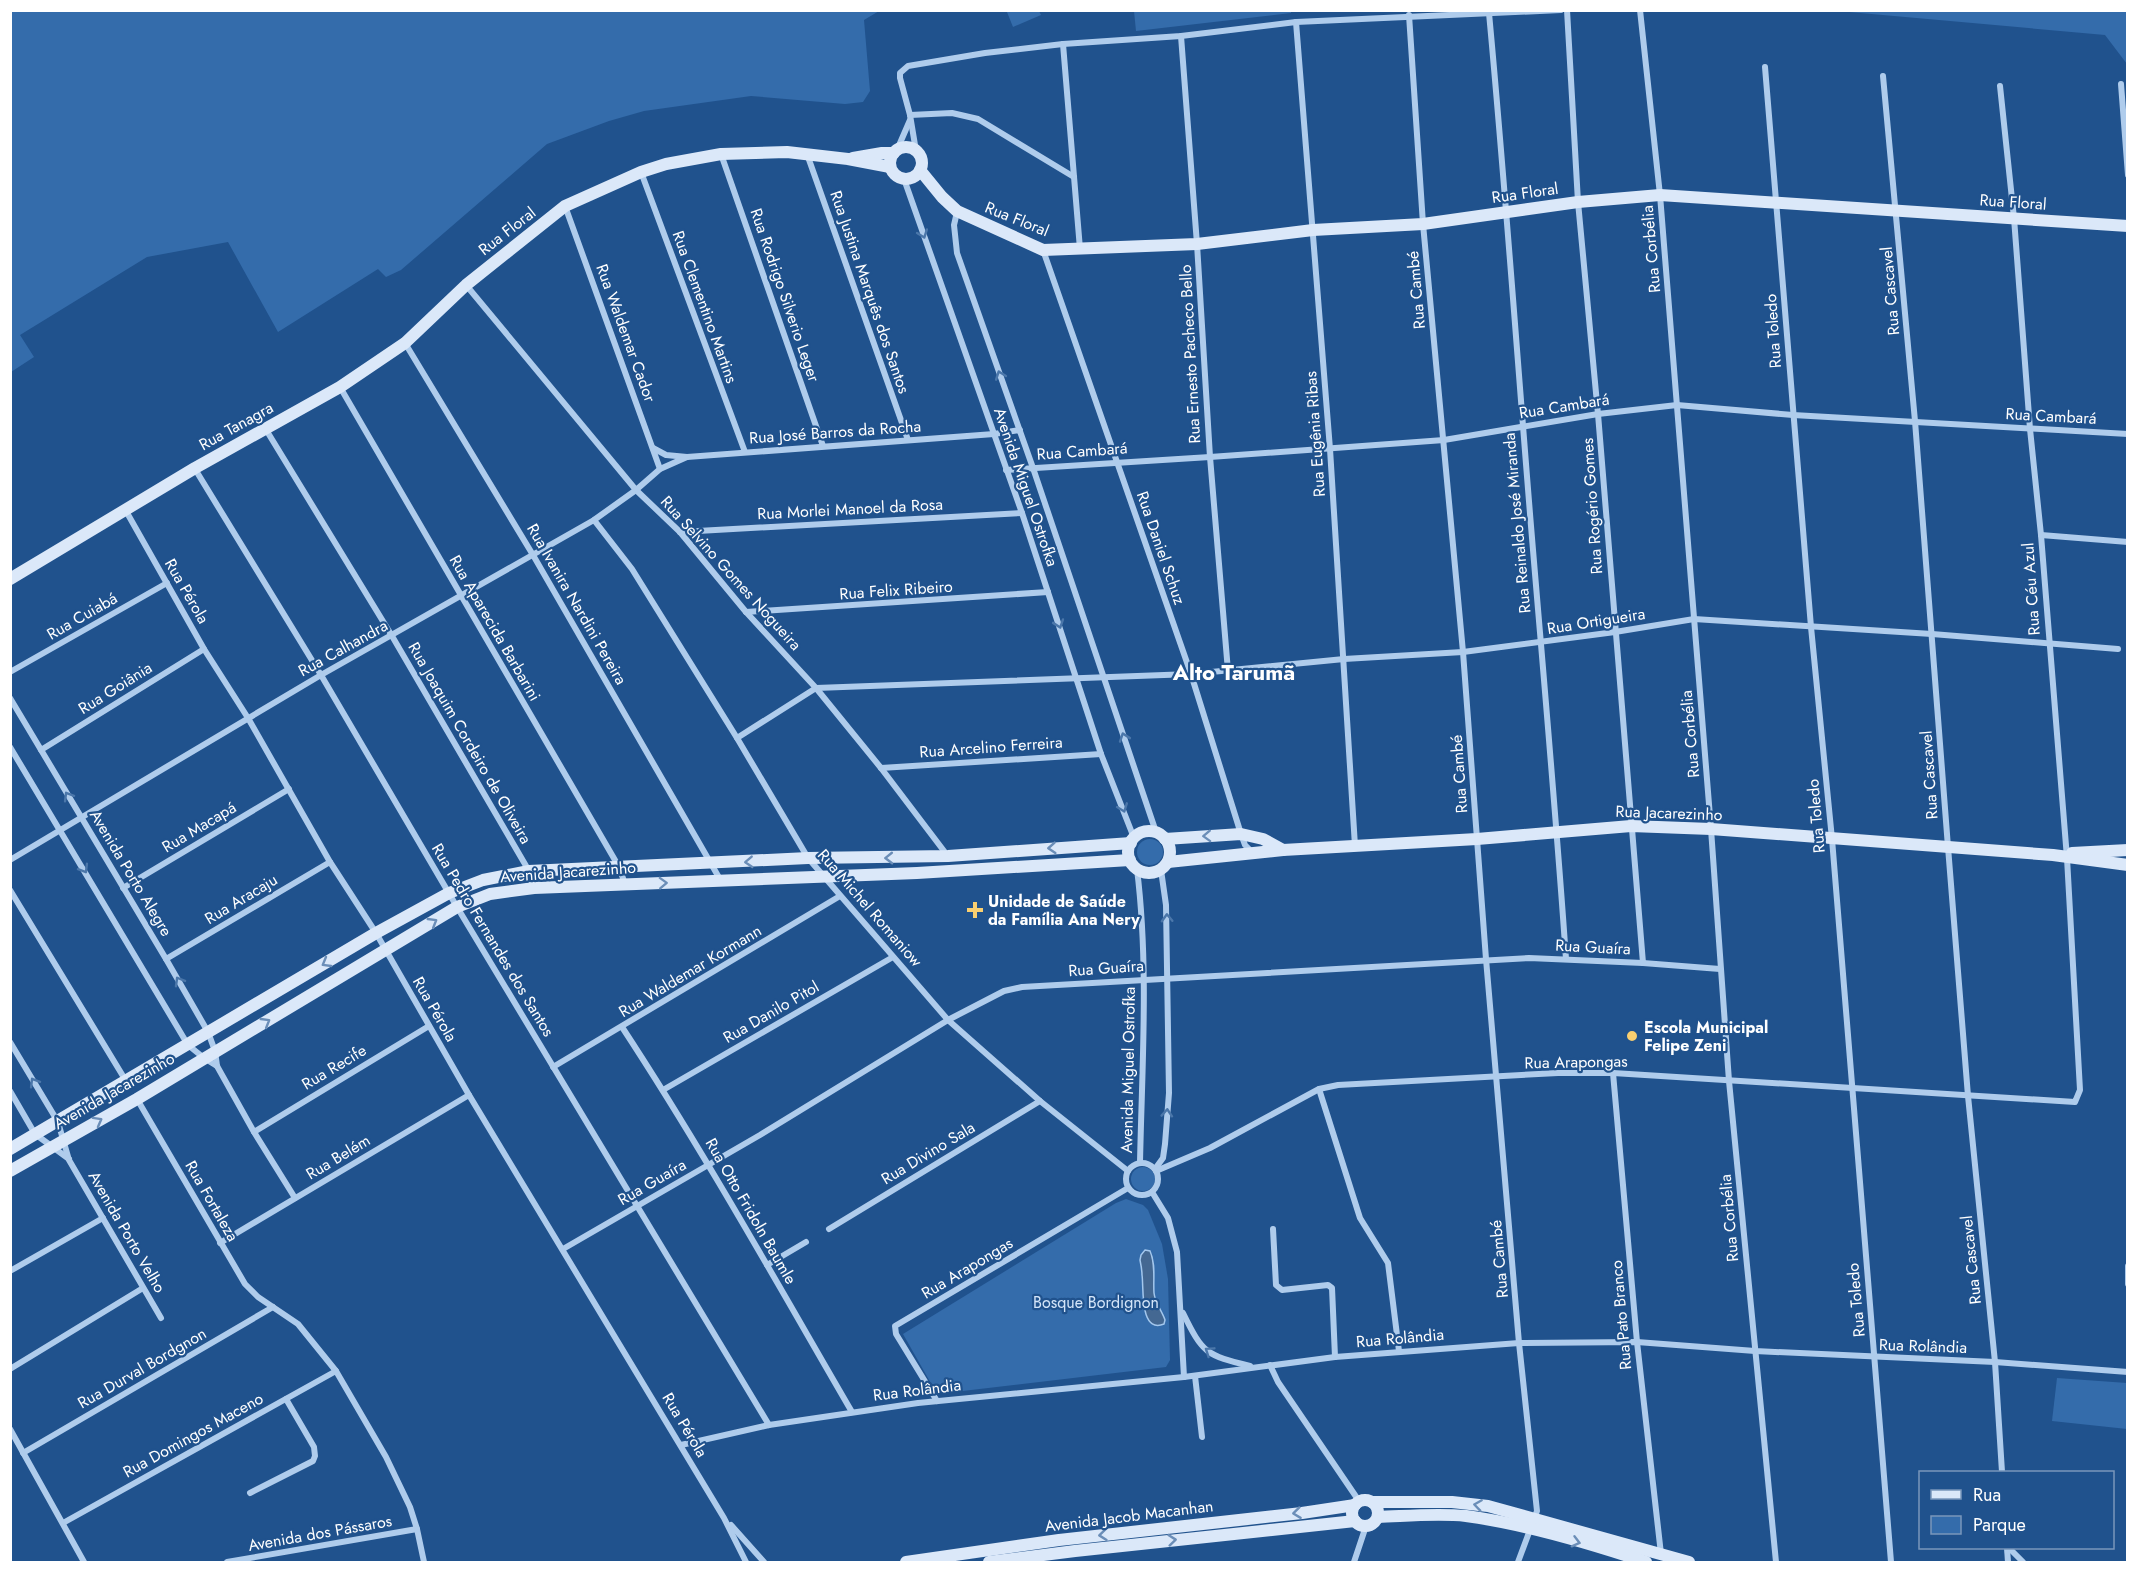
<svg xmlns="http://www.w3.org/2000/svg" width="2138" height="1573" font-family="Jost,sans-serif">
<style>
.green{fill:#346cab}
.water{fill:#446892;stroke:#a3c7ed;stroke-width:1.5}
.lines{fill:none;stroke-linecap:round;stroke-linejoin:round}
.street{stroke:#afccec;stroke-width:6}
.secondary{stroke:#dbe8f9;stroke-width:12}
.oneway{stroke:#4b77aa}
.oneway2{stroke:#6b8eb8}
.poi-dot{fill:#f9cf70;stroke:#20528d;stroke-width:2}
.labels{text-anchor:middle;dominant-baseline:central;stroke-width:4.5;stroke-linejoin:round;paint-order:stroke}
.street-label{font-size:16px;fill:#fff;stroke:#20528d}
.poi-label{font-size:16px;font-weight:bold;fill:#fff;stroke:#20528d;text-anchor:start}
.park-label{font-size:16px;fill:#d4e5f9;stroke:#20528d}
.district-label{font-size:22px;font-weight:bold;fill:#fff;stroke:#20528d}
</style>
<rect width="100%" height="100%" fill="#20528d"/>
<g class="green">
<polygon points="11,10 879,10 879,11 864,20 870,91 863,102 845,104 751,96 644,111 609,121 547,144 401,270 386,277 378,269 278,332 228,242 147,257 20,335 34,357 11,372"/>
<polygon points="1011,11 1039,11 1041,15 1013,27 1007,12"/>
<polygon points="1291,11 1291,13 1136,31 1134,11"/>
<polygon points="1838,11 2127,11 2127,64 2105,35"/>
<circle cx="1150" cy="852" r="13"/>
<circle cx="1143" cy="1179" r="12"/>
<polygon points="1126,1199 1143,1205 1148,1210 1162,1244 1168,1279 1170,1360 1166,1367 937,1394 903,1334 1116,1203"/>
<polygon points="2057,1378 2127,1383 2127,1429 2052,1421"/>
</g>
<path class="water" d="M1145,1250L1150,1251C1156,1264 1153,1280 1154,1293C1155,1303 1162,1311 1165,1320L1164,1324C1139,1334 1144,1287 1142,1275C1142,1270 1141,1265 1140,1260L1141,1255Z"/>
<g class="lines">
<g class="street">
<polyline points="1567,10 1578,202 1598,414 1643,963"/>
<polyline points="1640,10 1660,195 1711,829 1729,1081 1776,1562"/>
<path d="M1489,13C1505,184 1517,355 1531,526C1543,670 1556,814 1566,959"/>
<polyline points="1409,15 1423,224 1463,652 1486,959 1519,1343 1537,1511 1518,1562"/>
<polyline points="1296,22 1330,449 1355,846"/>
<polyline points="1181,36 1197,244 1210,457 1228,671"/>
<polyline points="1063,44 1080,249"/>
<polyline points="1765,67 1811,627 1832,839 1891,1562"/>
<polyline points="1883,76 1915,421 1948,847 1968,1096 1995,1362 2002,1472"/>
<polyline points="2121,84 2128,175"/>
<polyline points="910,115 952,113 978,119 1074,177"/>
<polyline points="897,150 910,120"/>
<polyline points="916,151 910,115 900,78 900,73 908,66 985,53 1063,44 1181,36 1296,22 1561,10"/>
<polyline points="721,154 823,446"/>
<polyline points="807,154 908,440"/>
<polyline points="641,172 745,452"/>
<polyline points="904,179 1022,513 1101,754 1134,838"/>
<polyline points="565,206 660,469"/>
<polyline points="957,212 954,225 957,253 1033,468 1156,832"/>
<polyline points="1043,250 1191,674 1241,834 1245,845 1253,853"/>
<polyline points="466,285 636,490 680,532 746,612 816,688 881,768 947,855"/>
<polyline points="405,343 533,555 721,881"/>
<polyline points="340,387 619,867 625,884"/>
<polyline points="265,428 392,636 529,871 533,888"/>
<polyline points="653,448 666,455 687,457 994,434 1020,430"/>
<polyline points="195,469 321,675 457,907 769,1425"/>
<polyline points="1006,470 1210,457 1444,440 1598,414 1677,405 1793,415 2128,434"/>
<polyline points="126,511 204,649 248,718 330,862 376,933 469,1095 724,1518 746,1562"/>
<polyline points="594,520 632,569 737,738 808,858 948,1020 1040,1101 1128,1171"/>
<polyline points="680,532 1022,513"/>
<polyline points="2041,535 2128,542"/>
<polyline points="746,612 1048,592"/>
<polyline points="10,672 167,583"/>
<polyline points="10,698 166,959 208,1032 215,1051 217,1066 254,1132 295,1198"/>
<polyline points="737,738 816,688 1191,674 1344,659 1463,652 1615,632 1694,619 1932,634 2118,649"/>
<polyline points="10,747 188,1045 204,1058 217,1066"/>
<polyline points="41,750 204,649"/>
<polyline points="881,768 1101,754"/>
<polyline points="10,860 321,675 594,520 636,490 660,469 687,457"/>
<path d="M1137,869C1149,967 1142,1065 1140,1163"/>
<polyline points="123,888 289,789"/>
<polyline points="10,890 126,1081"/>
<polyline points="166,959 330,862"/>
<path d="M622,1027C704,1152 777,1283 852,1412"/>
<polyline points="10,1042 58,1122 69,1160 161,1318"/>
<polyline points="553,1067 840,896"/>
<polyline points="1613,1073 1637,1342 1661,1554"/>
<polyline points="1319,1089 1360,1218 1388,1263 1399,1351"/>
<polyline points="663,1090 893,957"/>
<polyline points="10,1091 35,1134 69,1159"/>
<polyline points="137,1099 245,1284 258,1297 298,1324 336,1371 386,1457 410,1507 417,1529 424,1562"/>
<polyline points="254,1132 429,1026"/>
<circle cx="1142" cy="1179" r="16"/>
<polyline points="1155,1169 1163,1158 1165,1144 1169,1093 1166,905 1161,870"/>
<polyline points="1156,1171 1210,1148 1319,1089 1338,1085 1558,1073 1613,1073 2075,1102 2080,1090 2067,858 2041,535 2030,429 2014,218 2000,86"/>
<polyline points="1152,1192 1168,1218 1177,1252 1184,1377"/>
<polyline points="829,1229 1040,1101"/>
<polyline points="1273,1229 1276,1285 1282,1290 1328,1285 1332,1288 1335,1357"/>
<polyline points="220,1243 469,1095"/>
<polyline points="563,1249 760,1135 948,1020 1004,991 1022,987 1529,958 1643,963 1720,969"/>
<polyline points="767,1265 806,1242"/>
<polyline points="2128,1266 2128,1284"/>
<polyline points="10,1271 103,1218"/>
<path d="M1183,1313C1203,1354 1206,1355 1250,1366"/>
<polyline points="1270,1365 1278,1382 1359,1501"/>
<polyline points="10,1369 143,1288"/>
<polyline points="1195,1376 1202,1437"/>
<polyline points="937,1401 896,1334 895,1326 1128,1188"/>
<polyline points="10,1429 84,1562"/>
<polyline points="681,1445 769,1425 918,1403 1184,1377 1335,1357 1519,1343 1637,1342 1755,1351 1995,1362 2128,1372"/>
<polyline points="23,1453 273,1307"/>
<polyline points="250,1493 313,1461 315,1456 314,1447 286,1399"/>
<polyline points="63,1523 336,1371"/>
<polyline points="731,1525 764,1562"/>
<polyline points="2007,1548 2008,1562"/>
<polyline points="2009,1548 2023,1562"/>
<polyline points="227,1562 417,1529"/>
<polyline points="1354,1562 1366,1526"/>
</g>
<g class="secondary">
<circle cx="906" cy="163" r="16"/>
<polyline points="853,158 882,153 894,153"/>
<polyline points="920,170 942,197 957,211 1043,250 1197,244 1313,230 1423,224 1578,202 1660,195 2128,226"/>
<polyline points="10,579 195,468 340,387 405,343 466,285 565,206 641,172 666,164 721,154 787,152 848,159 890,167"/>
<circle cx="1149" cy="852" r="21"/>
<polyline points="1165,839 1241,834 1263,839 1283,850"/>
<polyline points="2072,853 2128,850"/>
<polyline points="1168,862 1283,850 1477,839 1631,826 1711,829 2053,855 2128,865"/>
<polyline points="10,1149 376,933 449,893 483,880 529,871 808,858 948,856 1131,843"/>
<polyline points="10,1171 137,1099 457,907 490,894 534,888 917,873 1130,860"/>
<circle cx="1365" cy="1513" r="13"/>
<polyline points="1372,1502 1452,1502 1488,1506 1689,1562"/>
<path d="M1378,1517C1407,1516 1437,1513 1466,1516C1525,1524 1589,1543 1646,1562"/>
<polyline points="906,1562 1059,1540 1302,1513 1355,1505"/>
<polyline points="989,1562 1075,1551 1355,1521"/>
</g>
</g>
<defs><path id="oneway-chevron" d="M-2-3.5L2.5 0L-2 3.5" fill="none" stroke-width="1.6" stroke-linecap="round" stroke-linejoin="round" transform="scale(1.5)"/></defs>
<g class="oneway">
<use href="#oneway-chevron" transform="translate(923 234) rotate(70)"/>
<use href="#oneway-chevron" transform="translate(1000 375) rotate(-110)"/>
<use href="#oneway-chevron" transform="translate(1059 624) rotate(71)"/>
<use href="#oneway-chevron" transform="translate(1124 737) rotate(-109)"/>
<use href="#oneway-chevron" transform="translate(68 796) rotate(-121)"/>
<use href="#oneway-chevron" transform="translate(1123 808) rotate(69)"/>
<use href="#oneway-chevron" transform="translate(84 869) rotate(59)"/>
<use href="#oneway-chevron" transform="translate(1167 918) rotate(-92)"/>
<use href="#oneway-chevron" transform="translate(179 981) rotate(-120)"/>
<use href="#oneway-chevron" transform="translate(34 1082) rotate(-121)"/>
<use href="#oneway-chevron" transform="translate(1167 1113) rotate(-86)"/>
<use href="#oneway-chevron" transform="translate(1209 1351) rotate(-146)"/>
</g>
<g class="oneway2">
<use href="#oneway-chevron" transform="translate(1207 836) rotate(178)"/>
<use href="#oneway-chevron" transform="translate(1052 848) rotate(176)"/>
<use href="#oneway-chevron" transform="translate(889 858) rotate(179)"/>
<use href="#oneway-chevron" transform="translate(749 862) rotate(177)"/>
<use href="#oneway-chevron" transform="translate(663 883) rotate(-2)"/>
<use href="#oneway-chevron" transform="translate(433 922) rotate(-31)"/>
<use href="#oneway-chevron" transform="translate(326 963) rotate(150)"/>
<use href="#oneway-chevron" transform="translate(266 1022) rotate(-31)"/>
<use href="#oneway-chevron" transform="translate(98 1121) rotate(-29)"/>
<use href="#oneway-chevron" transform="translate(1478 1505) rotate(-172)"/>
<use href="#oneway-chevron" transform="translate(1297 1513) rotate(173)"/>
<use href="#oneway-chevron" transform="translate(1103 1535) rotate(174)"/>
<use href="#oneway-chevron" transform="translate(1172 1540) rotate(-6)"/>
<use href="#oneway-chevron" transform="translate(1576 1542) rotate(15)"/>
</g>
<g class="poi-dot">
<path d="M972 901h6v6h6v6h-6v6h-6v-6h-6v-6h6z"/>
<circle cx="1632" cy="1036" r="6"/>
</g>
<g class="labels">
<g class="street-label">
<text transform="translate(1525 193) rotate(-8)">Rua Floral</text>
<text transform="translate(2013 202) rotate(4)">Rua Floral</text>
<text transform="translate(1017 219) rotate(22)">Rua Floral</text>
<text transform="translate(507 231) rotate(-38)">Rua Floral</text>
<text transform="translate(1651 249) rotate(-95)">Rua Corbélia</text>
<text transform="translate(1416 290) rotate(-95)">Rua Cambé</text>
<text transform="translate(1890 291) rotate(-95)">Rua Cascavel</text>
<text transform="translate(870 292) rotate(71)">Rua Justina Marquês dos Santos</text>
<text transform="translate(785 295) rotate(71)">Rua Rodrigo Silverio Leger</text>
<text transform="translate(705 307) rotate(70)">Rua Clementino Martins</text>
<text transform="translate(1773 331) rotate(-94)">Rua Toledo</text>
<text transform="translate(626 333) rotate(70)">Rua Waldemar Cador</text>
<text transform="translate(1190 354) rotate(-93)">Rua Ernesto Pacheco Bello</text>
<text transform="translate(1564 406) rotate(-9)">Rua Cambará</text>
<text transform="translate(2051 416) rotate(3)">Rua Cambará</text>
<text transform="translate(236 426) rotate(-29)">Rua Tanagra</text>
<text transform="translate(835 432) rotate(-4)">Rua José Barros da Rocha</text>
<text transform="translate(1315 434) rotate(-94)">Rua Eugênia Ribas</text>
<text transform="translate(1082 451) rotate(-4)">Rua Cambará</text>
<text transform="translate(1026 487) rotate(71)">Avenida Miguel Ostrofka</text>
<text transform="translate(1592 506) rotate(-94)">Rua Rogério Gomes</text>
<text transform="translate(850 509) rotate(-3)">Rua Morlei Manoel da Rosa</text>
<text transform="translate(1517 523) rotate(-95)">Rua Reinaldo José Miranda</text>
<text transform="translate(1161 548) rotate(71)">Rua Daniel Schuz</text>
<text transform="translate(731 573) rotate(48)">Rua Selvino Gomes Nogueira</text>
<text transform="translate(2031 589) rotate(-94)">Rua Céu Azul</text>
<text transform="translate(896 590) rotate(-4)">Rua Felix Ribeiro</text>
<text transform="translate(187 591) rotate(60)">Rua Pérola</text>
<text transform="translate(577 604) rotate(60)">Rua Ivanira Nardini Pereira</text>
<text transform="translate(82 616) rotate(-30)">Rua Cuiabá</text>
<text transform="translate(1596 621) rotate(-9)">Rua Ortigueira</text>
<text transform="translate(495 628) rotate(60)">Rua Aparecida Barbarini</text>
<text transform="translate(343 648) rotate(-29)">Rua Calhandra</text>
<text transform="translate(115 688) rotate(-32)">Rua Goiânia</text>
<text transform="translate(1690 734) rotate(-95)">Rua Corbélia</text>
<text transform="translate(470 743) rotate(60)">Rua Joaquim Cordeiro de Oliveira</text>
<text transform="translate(991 747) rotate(-4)">Rua Arcelino Ferreira</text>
<text transform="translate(1459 774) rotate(-94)">Rua Cambé</text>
<text transform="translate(1929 775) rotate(-94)">Rua Cascavel</text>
<text transform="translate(1669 813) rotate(2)">Rua Jacarezinho</text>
<text transform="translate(1816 816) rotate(-95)">Rua Toledo</text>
<text transform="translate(199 827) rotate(-31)">Rua Macapá</text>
<text transform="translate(568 872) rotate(-4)">Avenida Jacarezinho</text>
<text transform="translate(131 873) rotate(59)">Avenida Porto Alegre</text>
<text transform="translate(241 899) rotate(-31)">Rua Aracaju</text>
<text transform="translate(870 908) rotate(49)">Rua Michel Romaniow</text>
<text transform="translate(493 940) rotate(59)">Rua Pedro Fernandes dos Santos</text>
<text transform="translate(1593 947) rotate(3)">Rua Guaíra</text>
<text transform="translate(1106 968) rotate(-4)">Rua Guaíra</text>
<text transform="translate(690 971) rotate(-31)">Rua Waldemar Kormann</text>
<text transform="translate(435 1009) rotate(60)">Rua Pérola</text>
<text transform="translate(771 1012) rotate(-30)">Rua Danilo Pitol</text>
<text transform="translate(1576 1062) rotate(-1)">Rua Arapongas</text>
<text transform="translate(334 1067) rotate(-31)">Rua Recife</text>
<text transform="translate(1128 1070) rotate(-89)">Avenida Miguel Ostrofka</text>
<text transform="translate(114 1091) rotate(-30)">Avenida Jacarezinho</text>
<text transform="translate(928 1153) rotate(-31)">Rua Divino Sala</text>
<text transform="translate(338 1157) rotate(-31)">Rua Belém</text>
<text transform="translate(652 1182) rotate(-30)">Rua Guaíra</text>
<text transform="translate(212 1201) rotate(60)">Rua Fortaleza</text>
<text transform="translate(751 1211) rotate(60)">Rua Otto Fridoln Baumle</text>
<text transform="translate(1729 1218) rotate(-95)">Rua Corbélia</text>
<text transform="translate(127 1232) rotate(60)">Avenida Porto Velho</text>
<text transform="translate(1499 1259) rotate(-95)">Rua Cambé</text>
<text transform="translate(1971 1260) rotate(-96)">Rua Cascavel</text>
<text transform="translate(967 1268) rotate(-31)">Rua Arapongas</text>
<text transform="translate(1856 1300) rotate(-95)">Rua Toledo</text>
<text transform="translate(1621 1315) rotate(-95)">Rua Pato Branco</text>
<text transform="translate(1400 1338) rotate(-5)">Rua Rolândia</text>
<text transform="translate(1923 1346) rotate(2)">Rua Rolândia</text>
<text transform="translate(142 1368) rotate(-30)">Rua Durval Bordgnon</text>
<text transform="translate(917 1390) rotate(-7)">Rua Rolândia</text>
<text transform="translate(685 1425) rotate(59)">Rua Pérola</text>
<text transform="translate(193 1435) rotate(-29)">Rua Domingos Maceno</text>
<text transform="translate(1129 1516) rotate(-7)">Avenida Jacob Macanhan</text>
<text transform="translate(320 1533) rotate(-10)">Avenida dos Pássaros</text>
</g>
<g class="poi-label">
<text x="988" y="901">Unidade de Saúde<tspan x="988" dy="18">da Família Ana Nery</tspan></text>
<text x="1644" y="1027">Escola Municipal<tspan x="1644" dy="18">Felipe Zeni</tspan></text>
</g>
<g class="park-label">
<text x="1096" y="1302">Bosque Bordignon</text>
</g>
<g class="district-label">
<text x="1234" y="672">Alto Tarumã</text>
</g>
</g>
<rect width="2138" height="1573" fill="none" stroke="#ffffff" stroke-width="24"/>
<rect x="1919" y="1471" width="195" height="78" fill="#20528d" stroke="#7997bb" stroke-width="1.5"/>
<rect x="1931" y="1490" width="30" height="9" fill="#dbe8f9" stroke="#7997bb" stroke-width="1.5"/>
<text x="1973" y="1501" font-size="18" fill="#ffffff">Rua</text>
<rect x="1931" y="1516" width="30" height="18" fill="#346cab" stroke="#7997bb" stroke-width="1.5"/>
<text x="1973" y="1531" font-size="18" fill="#ffffff">Parque</text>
</svg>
